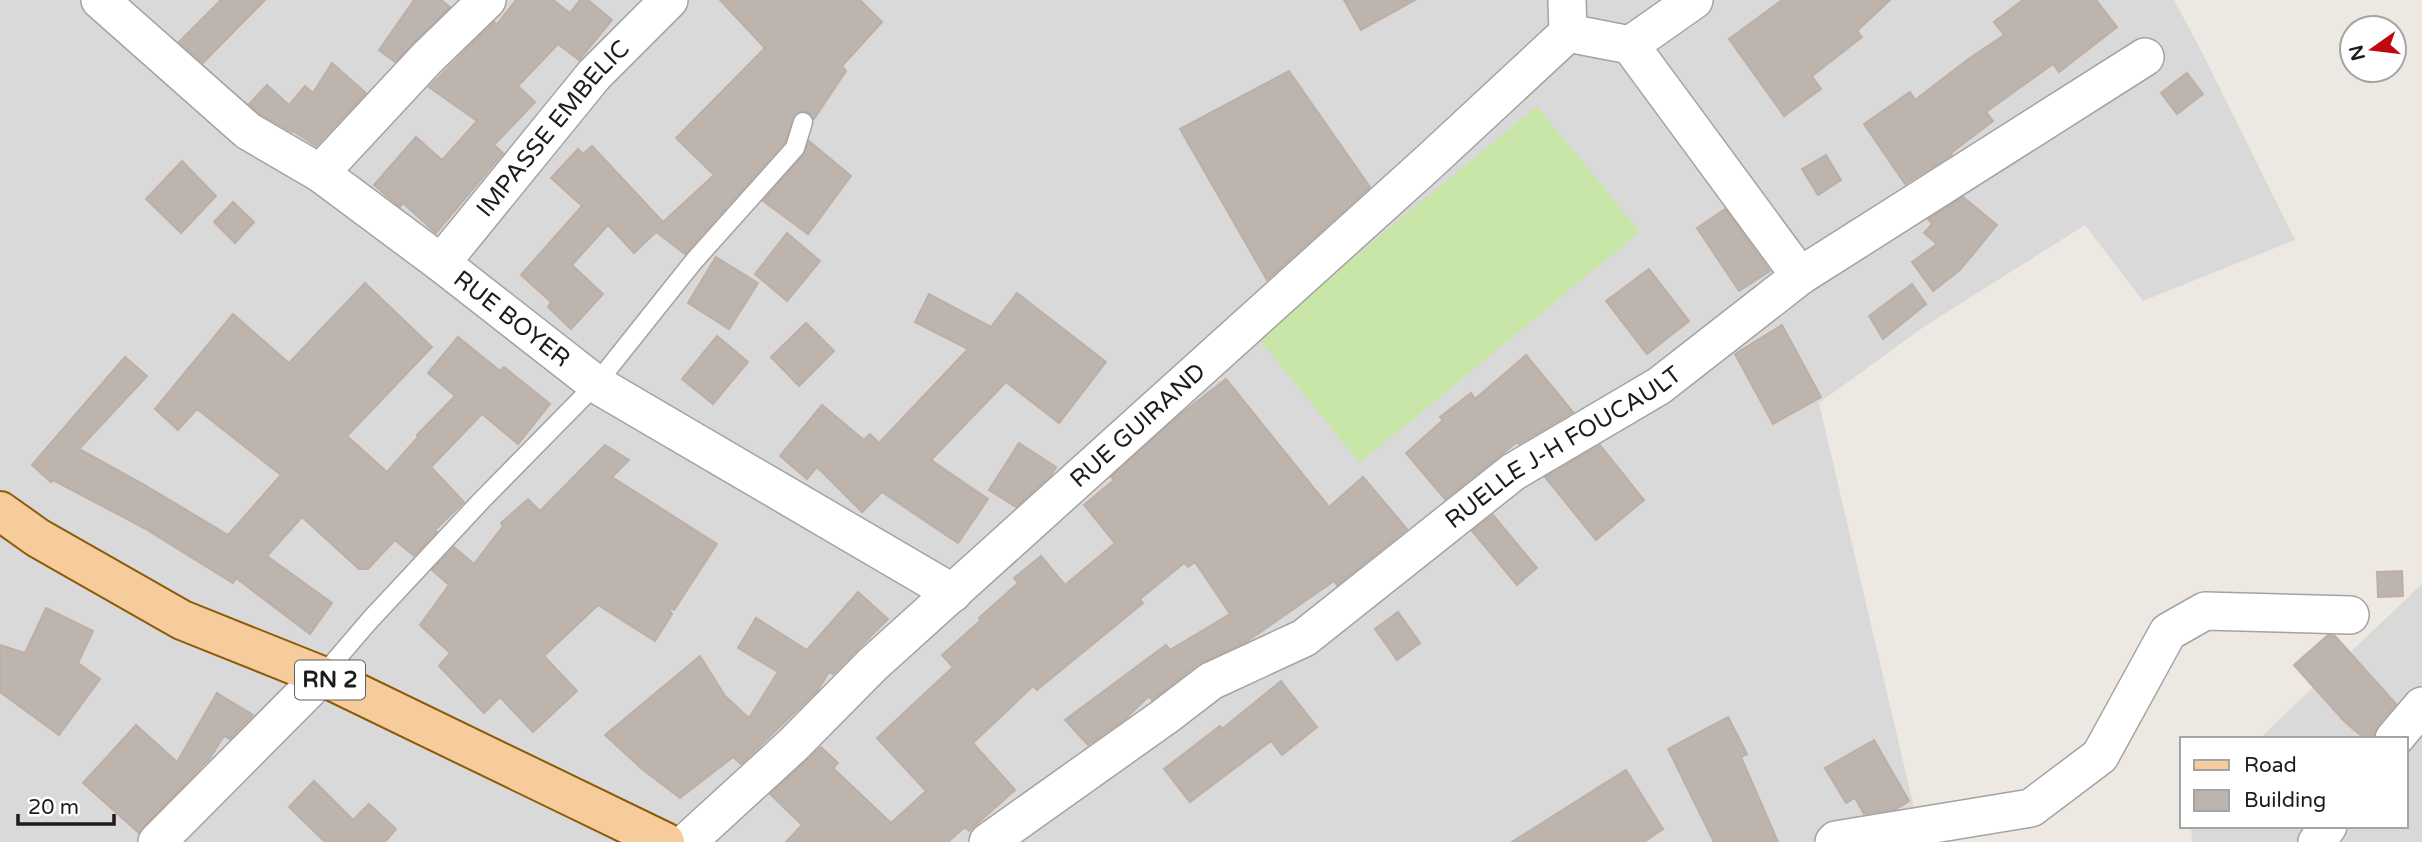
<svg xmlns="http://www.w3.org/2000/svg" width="2422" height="842" font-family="'Varela Round',sans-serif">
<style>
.residential{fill:#dad9d9}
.grass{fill:#c9e6a9}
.building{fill:#bdb4ae;stroke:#beafa5;stroke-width:2}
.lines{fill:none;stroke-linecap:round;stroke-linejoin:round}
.lane-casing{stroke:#a3a3a3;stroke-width:21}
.street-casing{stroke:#a3a3a3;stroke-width:40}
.primary-casing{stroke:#8d5b06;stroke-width:42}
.lane{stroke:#fff;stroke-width:18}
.street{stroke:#fff;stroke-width:37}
.primary{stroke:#f7cc9c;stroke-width:38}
.labels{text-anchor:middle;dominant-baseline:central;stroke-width:6;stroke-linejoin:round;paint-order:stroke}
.shield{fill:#fff;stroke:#606060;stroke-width:2}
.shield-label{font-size:23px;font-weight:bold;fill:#1c1c1c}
.street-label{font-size:24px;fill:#1c1c1c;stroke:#fff}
</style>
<rect width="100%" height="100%" fill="#ede9e2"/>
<g class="residential">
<polygon points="0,0 2174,0 2202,52 2295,240 2143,301 2085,225 1925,326 1819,403 1922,842 0,842"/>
<polygon points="2422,584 2422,842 2192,842 2191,826 2406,826 2406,739 2259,739"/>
</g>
<polygon class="grass" points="1537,106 1640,232 1360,463 1257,337"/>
<g class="building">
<polygon points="221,0 265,0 203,63 179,42"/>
<polygon points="414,0 441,0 450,7 395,62 379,50"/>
<polygon points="516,0 553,0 570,13 580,0 588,0 612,20 579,60 558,44 518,86 535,102 494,145 503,153 436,233 403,203 400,207 374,185 416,137 442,160 477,121 429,87 494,22 497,24"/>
<polygon points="720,0 860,0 882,22 842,66 846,71 814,119 806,111 795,114 785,142 685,254 656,232 634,253 608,225 572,265 603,294 571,329 548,307 551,302 521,275 582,206 551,178 578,149 583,154 592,146 663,222 714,175 676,138 765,48"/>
<polygon points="1344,0 1415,0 1361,30"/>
<polygon points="1782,0 1890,0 1857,31 1862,37 1812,76 1821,89 1784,116 1729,39"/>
<polygon points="2023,0 2096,0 2117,27 2059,72 2053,64 1986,112 1993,121 1951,153 1952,155 1905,184 1864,124 1910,92 1915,100 1967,60 2004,35 1994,22"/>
<polygon points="332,63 366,93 316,146 293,131 292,132 260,114 249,104 267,85 289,105 305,86 313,93"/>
<polygon points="1289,71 1370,187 1267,280 1180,129"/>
<polygon points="2187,73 2203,94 2177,114 2161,93"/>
<polygon points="809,141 851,176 808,234 763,201 803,156"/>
<polygon points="1826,155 1841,180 1818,195 1802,169"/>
<polygon points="182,161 216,196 181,233 146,199"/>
<polygon points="1963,197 1997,225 1960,270 1933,291 1912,262 1937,244 1924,233 1932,224 1928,219"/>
<polygon points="233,202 254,222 235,243 214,222"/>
<polygon points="1725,209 1770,271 1739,291 1697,228"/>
<polygon points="787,233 820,261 787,301 755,274"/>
<polygon points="716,257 758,283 729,329 688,303"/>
<polygon points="1649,269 1689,321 1647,354 1606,301"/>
<polygon points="365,283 432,347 347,436 387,472 418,437 417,435 455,396 428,373 458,337 500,371 504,367 550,404 518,444 482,414 431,467 464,502 435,530 437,532 414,556 395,540 368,569 359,569 302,517 267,556 332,603 310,634 236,578 233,583 144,528 53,480 51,482 32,465 125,357 147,376 79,449 143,484 228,535 281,475 197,409 178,430 155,409 233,314 289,363"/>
<polygon points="1912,284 1926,304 1883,339 1869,316"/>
<polygon points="1017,293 1106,362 1059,423 1006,382 931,460 988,499 958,543 882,492 862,512 817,467 807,479 780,456 822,405 864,440 870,434 879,443 968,349 915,322 929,294 991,327"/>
<polygon points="806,323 834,351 799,386 771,357"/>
<polygon points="1782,325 1821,397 1773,424 1735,354"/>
<polygon points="717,336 748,362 713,404 682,379"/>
<polygon points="1526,355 1573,412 1519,444 1517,442 1445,499 1406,453 1443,420 1440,417 1471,393 1475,399"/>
<polygon points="1226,379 1329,507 1363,477 1407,529 1337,585 1334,581 1246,642 1198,664 1152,700 1149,696 1125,719 1088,745 1065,720 1166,645 1170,650 1230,614 1195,562 1188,567 1184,563 1140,599 1143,603 1037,690 1033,686 973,743 1015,790 969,831 965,827 948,842 786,842 802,825 770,794 821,747 838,763 833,768 891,823 926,791 877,738 953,667 942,655 981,620 979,618 1018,583 1014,578 1041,556 1065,585 1115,543 1084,505 1114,480 1111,477 1176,418"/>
<polygon points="1019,443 1056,467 1052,474 1016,507 989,490"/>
<polygon points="605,445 629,460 612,477 717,544 674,610 667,606 672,614 655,641 598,605 544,656 577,691 533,732 500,697 484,713 439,666 450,653 420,625 449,585 432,570 454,547 474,564 503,526 501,523 528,499 540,511"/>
<polygon points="1600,445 1644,500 1596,540 1545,477"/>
<polygon points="1493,515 1537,568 1517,585 1472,531"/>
<polygon points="2402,571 2403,596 2378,597 2377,572"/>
<polygon points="858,592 888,619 833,674 829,672 818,690 741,764 733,757 680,798 642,769 605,735 700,656 725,696 749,718 778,672 738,648 756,618 807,650"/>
<polygon points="46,608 93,631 78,663 100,679 59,735 0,692 0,645 25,653"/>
<polygon points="1398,612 1420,643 1397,660 1375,629"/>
<polygon points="2328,635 2335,636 2396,704 2378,725 2374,739 2365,739 2344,721 2294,665"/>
<polygon points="1281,681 1317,727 1282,755 1271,741 1190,802 1164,769 1220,726 1222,729"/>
<polygon points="217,693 253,715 230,739 224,736 210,758 139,833 83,783 136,725 177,762"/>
<polygon points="1728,717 1747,754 1741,757 1778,842 1714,842 1668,749"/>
<polygon points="1874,740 1909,801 1896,809 1864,814 1855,798 1846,803 1825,768"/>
<polygon points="1626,770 1663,829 1644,842 1512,842"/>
<polygon points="314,781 353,820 369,804 396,829 385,842 325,842 289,807"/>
</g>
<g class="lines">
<defs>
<polyline id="lane" points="322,676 370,620 481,501 596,384 694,261 795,148 803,122"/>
<g id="street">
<path id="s1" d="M100,0L248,131L320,173L441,263L596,384L953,593"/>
<polyline points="1568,33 1630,45 1800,276"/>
<polyline points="1630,45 1694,0"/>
<polyline points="320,173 427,58 487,0"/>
<path id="s2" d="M441,263L594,75L669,0"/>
<polyline points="2394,739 2422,706"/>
<polyline points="157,842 322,676"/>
<path id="s3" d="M687,842L794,744L872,665L1428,163L1568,33L1567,0"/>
<path id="s4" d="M988,842L1164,717L1211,681L1304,638L1513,472L1659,386L1800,276L2145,57"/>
<polyline points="1834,842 1836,840 2031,808 2100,756 2168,632 2205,611 2350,615"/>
<polyline points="2317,842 2328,826"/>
</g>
<polyline id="primary" points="0,511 38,538 182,620 322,676 665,842"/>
</defs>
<use href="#lane" class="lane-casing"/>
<use href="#street" class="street-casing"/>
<use href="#primary" class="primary-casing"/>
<use href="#lane" class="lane"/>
<use href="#street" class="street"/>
<use href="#primary" class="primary"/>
</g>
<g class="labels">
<rect class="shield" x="295" y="660.5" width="70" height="39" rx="5"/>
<g class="shield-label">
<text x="330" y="680">RN 2</text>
</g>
<g class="street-label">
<text stroke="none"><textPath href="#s2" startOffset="175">IMPASSE EMBELIC</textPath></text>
<text stroke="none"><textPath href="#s1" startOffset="522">RUE BOYER</textPath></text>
<text stroke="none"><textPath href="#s3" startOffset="614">RUE GUIRAND</textPath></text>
<text stroke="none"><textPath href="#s4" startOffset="700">RUELLE J-H FOUCAULT</textPath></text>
</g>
</g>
<rect x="2180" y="737" width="228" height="91" fill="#ffffff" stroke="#a4a4a4" stroke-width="2"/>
<rect x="2194" y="760" width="35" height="10" fill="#f7cc9c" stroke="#a4a4a4" stroke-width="2"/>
<text x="2244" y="772" font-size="21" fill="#1c1c1c">Road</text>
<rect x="2194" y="790" width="35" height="21" fill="#bdb4ae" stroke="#a4a4a4" stroke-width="2"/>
<text x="2244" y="807" font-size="21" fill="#1c1c1c">Building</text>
<g transform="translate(2373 49) rotate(256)"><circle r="33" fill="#ffffff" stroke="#a4a4a4" stroke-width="2"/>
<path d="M0-5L12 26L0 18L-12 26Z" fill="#bf0910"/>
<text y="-10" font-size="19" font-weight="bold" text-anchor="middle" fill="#1c1c1c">N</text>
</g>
<path d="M18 814v10h96v-10" fill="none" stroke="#1c1c1c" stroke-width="3.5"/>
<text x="28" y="814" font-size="21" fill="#1c1c1c" stroke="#ffffff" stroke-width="5" paint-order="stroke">20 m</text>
</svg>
